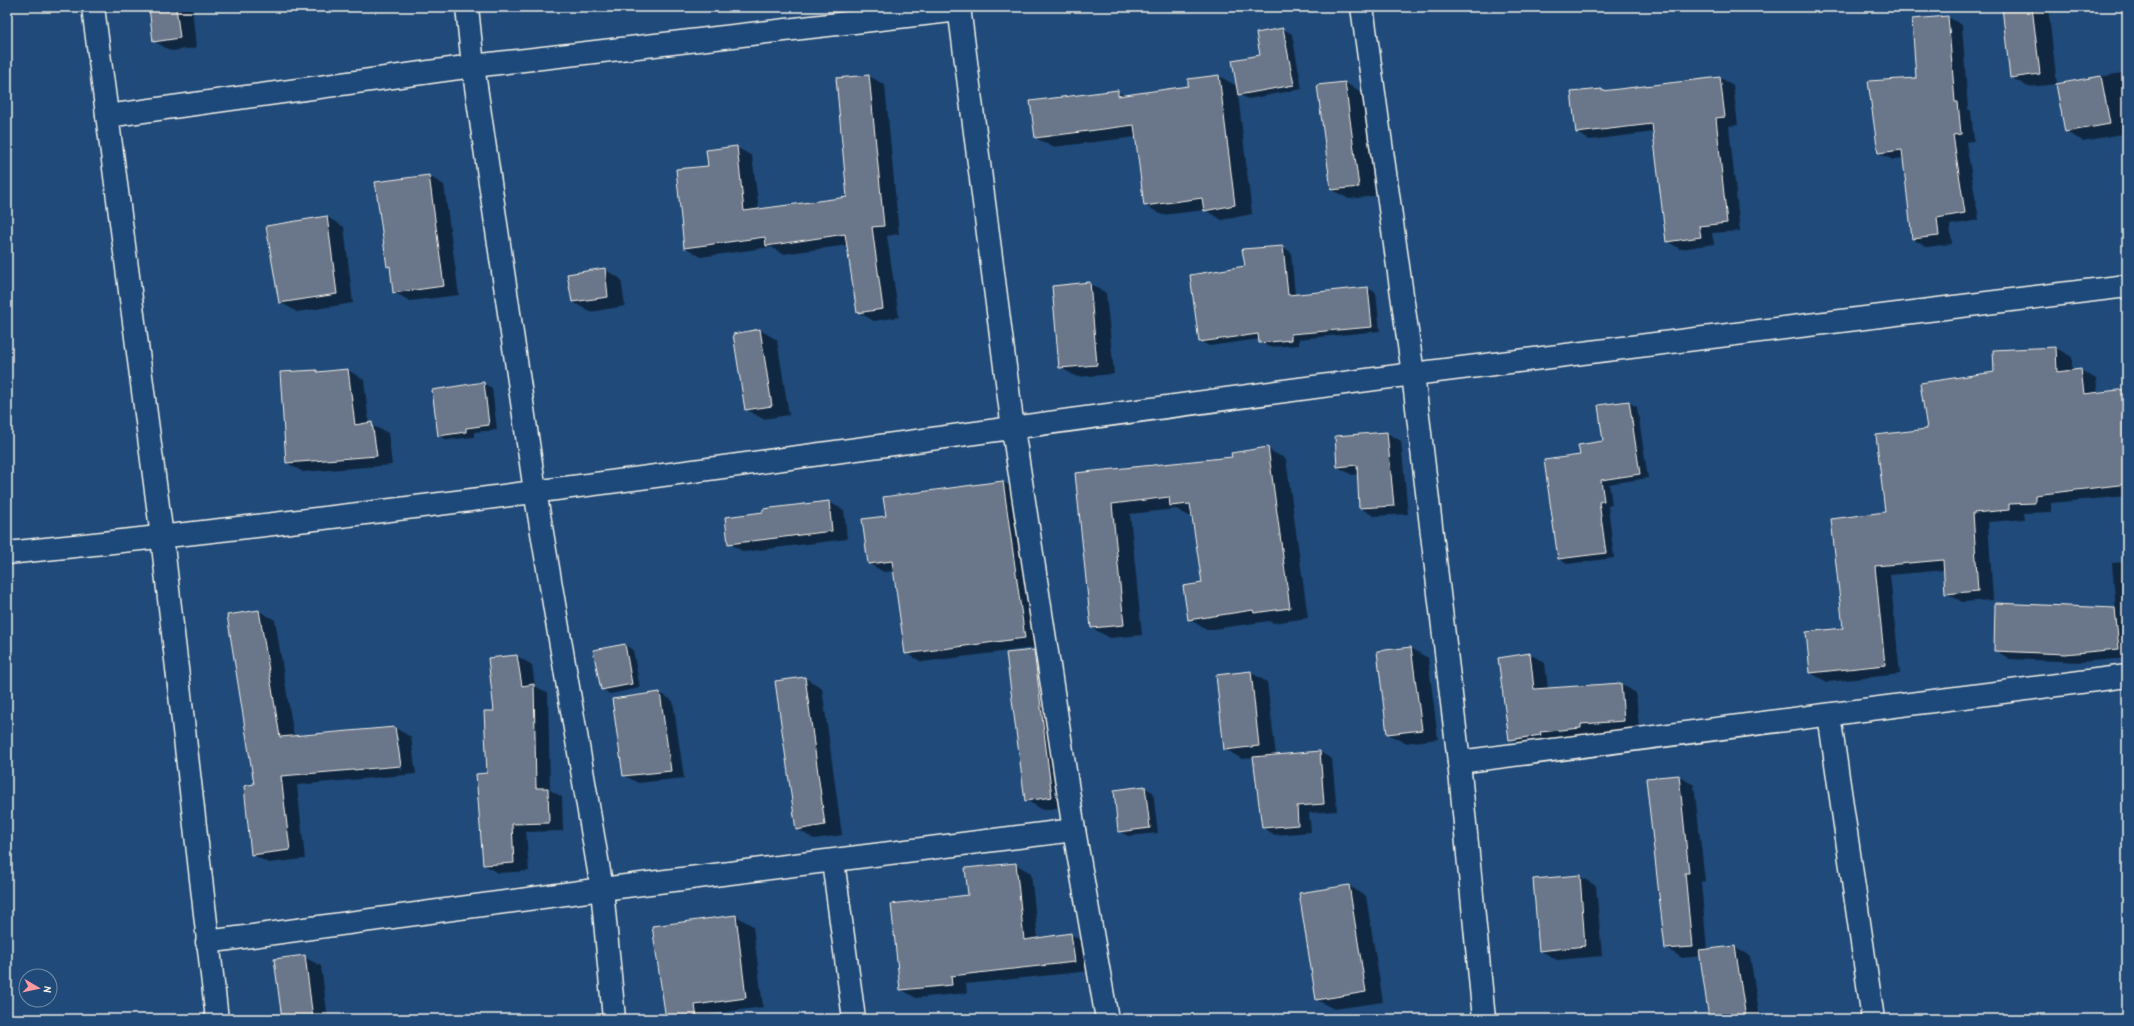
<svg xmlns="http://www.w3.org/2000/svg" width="2134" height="1026" font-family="'Patrick Hand',sans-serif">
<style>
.shadow{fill:#0007;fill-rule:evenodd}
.building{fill:#6a7689;stroke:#f4f1e8}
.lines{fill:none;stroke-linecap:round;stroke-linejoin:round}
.minor-casing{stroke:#f4f1e8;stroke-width:25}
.minor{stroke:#1f4a7a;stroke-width:22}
</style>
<rect width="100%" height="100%" fill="#1f4a7a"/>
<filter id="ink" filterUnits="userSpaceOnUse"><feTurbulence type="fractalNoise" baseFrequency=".025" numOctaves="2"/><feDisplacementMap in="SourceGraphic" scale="8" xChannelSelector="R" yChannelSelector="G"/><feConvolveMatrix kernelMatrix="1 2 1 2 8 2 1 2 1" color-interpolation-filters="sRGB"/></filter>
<g filter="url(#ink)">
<g class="shadow">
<polygon points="150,7 192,7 196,48 171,51 154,41"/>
<polygon points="2003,7 2048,7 2057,84 2028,87 2011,77"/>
<polygon points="1948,17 1962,25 1968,109 1971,111 1974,141 1966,142 1979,220 1950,225 1952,244 1926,247 1913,239 1904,159 1893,160 1879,153"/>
<polygon points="1283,29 1292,34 1302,89 1248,99 1239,94 1261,55 1257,34"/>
<polygon points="2127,72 2127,133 2083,141 2066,132 2057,85"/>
<polygon points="869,76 885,85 899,234 887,236 899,317 874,321 858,312 848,245 783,254 771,247 701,257 685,247 709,167 736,147 752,156 759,210 848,198"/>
<polygon points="1219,76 1237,86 1252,214 1222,220 1205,210 1162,215 1145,205 1136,137 1053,147 1036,138 1117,91 1125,96 1190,87"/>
<polygon points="1720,78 1733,85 1738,125 1729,126 1740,231 1712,233 1714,244 1680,249 1667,241 1654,132 1590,140 1577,133 1602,90 1605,92"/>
<polygon points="1345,83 1362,92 1375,196 1349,199 1332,190"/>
<polygon points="429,176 444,185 459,295 410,301 394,292 391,268 388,266"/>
<polygon points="327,217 344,227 353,303 297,312 280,302"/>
<polygon points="1283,247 1291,252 1295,295 1368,288 1376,293 1380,331 1299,339 1299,345 1269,347 1260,342 1260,339 1209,346 1200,341 1246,267"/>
<polygon points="604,269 621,279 625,306 590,312 573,302"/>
<polygon points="1089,283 1106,293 1114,374 1077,377 1060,367"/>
<polygon points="760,330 777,340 789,415 763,419 746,409"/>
<polygon points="2056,348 2072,357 2072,371 2080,370 2096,379 2098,393 2127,390 2127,496 2051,503 2051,512 2024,513 2025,519 1988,522 1993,600 1962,602 1946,593 1945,570 1890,575 1900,674 1827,682 1811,673 1844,629 1886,513 1928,430 1995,373"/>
<polygon points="348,370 364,380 369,424 388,433 392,465 303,472 287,463 317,371 322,373"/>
<polygon points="484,384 492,388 497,430 474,432 474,437 447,440 439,435"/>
<polygon points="1628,402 1637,407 1648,478 1609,484 1612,505 1608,506 1614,558 1567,564 1559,559 1581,456 1605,442"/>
<polygon points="1387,433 1401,441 1408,514 1374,516 1360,508 1359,474 1352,475 1338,467 1336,436"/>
<polygon points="1267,449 1286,459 1308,618 1273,623 1269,621 1207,630 1189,619 1203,584 1193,516 1189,516 1176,509 1130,514 1142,635 1110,638 1092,628 1076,474 1233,458"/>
<polygon points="1003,482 1019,491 1041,647 922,662 906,653 894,571 884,572 868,563 887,517 885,498"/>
<polygon points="829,502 844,510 847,539 744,552 729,543 764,513"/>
<polygon points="2127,562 2127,658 2080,662 2009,659 1995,650 2116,610 2112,563"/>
<path d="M259,611L275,620L294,737L395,728L411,737L416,774L297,785L305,859L268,863L252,854ZM396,737H398L402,770L401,771Z"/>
<polygon points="625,645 633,650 640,688 610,694 602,689"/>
<polygon points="1411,648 1428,658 1438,739 1405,743 1388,734"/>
<polygon points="1033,651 1051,661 1069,806 1043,810 1026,800"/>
<polygon points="1530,654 1545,663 1548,689 1621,684 1636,693 1639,729 1596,732 1596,737 1525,748 1510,739"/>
<polygon points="517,656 532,665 535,686 548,693 550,790 562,797 563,831 526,832 529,871 498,873 484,865 488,774 495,712"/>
<polygon points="1250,672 1267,682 1276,756 1320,752 1332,759 1337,811 1309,813 1311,832 1275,835 1262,827 1254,758 1242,759 1225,749"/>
<polygon points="805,678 822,688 842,835 814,839 797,829"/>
<polygon points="660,693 673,701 684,778 638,783 624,775"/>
<polygon points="1678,776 1694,785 1705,881 1701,882 1707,950 1734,947 1750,956 1760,1019 1711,1019 1701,956 1682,958 1666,948"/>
<polygon points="1145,788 1153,792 1158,833 1128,836 1119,831"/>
<polygon points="1015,864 1031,873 1038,939 1070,934 1086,943 1090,971 966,984 967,993 916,998 901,989 969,896"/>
<polygon points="1579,876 1596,886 1602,956 1557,960 1540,950"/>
<polygon points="1349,886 1366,896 1383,1002 1334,1009 1317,1000"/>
<polygon points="736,916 753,926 763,1007 711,1014 712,1019 667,1019 653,927"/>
<polygon points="304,957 321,966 328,1019 283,1019"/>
<polygon points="1329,1014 1338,1019 1303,1019 1303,1017"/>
</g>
<g class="building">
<polygon points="149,7 176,7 180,38 153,42"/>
<polygon points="2002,7 2032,7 2040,74 2010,78"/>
<polygon points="1948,16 1955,102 1958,102 1961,134 1953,135 1965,213 1937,218 1939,236 1912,239 1902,150 1878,153 1868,81 1916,78 1912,19"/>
<polygon points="1283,28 1294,85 1238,95 1232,60 1260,55 1256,33"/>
<polygon points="869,75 884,226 872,227 883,309 857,313 845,234 766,246 765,237 684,248 676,169 708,166 706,150 737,146 744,211 847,197 836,78"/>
<polygon points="1219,75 1235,205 1204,211 1202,198 1144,206 1134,125 1035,138 1030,101 1118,90 1118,96 1188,86 1188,79"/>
<polygon points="2101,76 2110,124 2065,132 2056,84"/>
<polygon points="1720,77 1725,117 1716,118 1727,223 1699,226 1701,237 1666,242 1652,124 1576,133 1571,92 1602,89 1602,91"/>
<polygon points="1345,82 1359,187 1331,190 1317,85"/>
<polygon points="429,175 444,286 393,293 390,266 387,267 375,182"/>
<polygon points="327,216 337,294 279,303 266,226"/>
<polygon points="1283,246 1288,295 1368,287 1372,327 1291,334 1291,340 1259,343 1258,334 1199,342 1190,275 1245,266 1242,249"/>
<polygon points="605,268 608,297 572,302 567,274"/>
<polygon points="1090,282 1097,365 1059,368 1052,286"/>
<polygon points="760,329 772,406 745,410 733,334"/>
<polygon points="2056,347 2057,372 2081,369 2084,394 2127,389 2127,484 2035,495 2035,503 2009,504 2009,510 1973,513 1978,591 1945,594 1943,560 1875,566 1885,665 1810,673 1806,632 1843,628 1831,519 1885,512 1876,435 1927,429 1920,383 1994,372 1993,350"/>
<polygon points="348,369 355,425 372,422 377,456 286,463 280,372 317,370 317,372"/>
<polygon points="484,382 489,425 466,428 466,432 438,436 432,390"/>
<polygon points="1629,401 1640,474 1601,480 1604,501 1599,502 1606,553 1558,559 1544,460 1580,455 1578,445 1603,441 1598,405"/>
<polygon points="1387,432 1394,506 1359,508 1357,465 1337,467 1335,436"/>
<polygon points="1268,447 1290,608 1254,613 1253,610 1188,620 1183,586 1202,583 1190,504 1170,506 1169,497 1112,504 1124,625 1091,628 1075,473 1232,457 1231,453"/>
<polygon points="1003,481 1025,638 905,654 892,561 868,564 862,519 886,516 883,497"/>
<polygon points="829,501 832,531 728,544 725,517 763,512 763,509"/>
<polygon points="1995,603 2115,608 2119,649 2065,654 1994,651"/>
<polygon points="259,610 280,737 395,727 401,766 281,776 290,850 251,855 244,786 254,784 227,615"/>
<polygon points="625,644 632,684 601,690 593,650"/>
<polygon points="1411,647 1422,730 1387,734 1377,651"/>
<polygon points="1034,650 1052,797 1025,801 1006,653"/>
<polygon points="1530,653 1534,689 1621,683 1624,721 1581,724 1581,728 1540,732 1541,735 1509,740 1498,658"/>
<polygon points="517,655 522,686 534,684 536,788 548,788 549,823 512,824 514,863 483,865 476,774 487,773 484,711 494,711 488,658"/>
<polygon points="1251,671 1259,746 1224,750 1216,675"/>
<polygon points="805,677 825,825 796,830 775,681"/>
<polygon points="660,692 671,771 623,776 612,699"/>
<polygon points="1320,751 1324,804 1297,806 1298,825 1262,828 1253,757"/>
<polygon points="1679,775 1689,873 1685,873 1692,947 1665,949 1646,778"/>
<polygon points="1145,786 1150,828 1118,832 1114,790"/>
<polygon points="1016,863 1024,940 1071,933 1075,962 951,976 952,985 900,990 891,904 968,895 965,868"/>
<polygon points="1580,875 1585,946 1539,951 1533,879"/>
<polygon points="1349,885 1366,992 1316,1000 1299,893"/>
<polygon points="736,915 746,998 695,1005 697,1019 666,1019 652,926"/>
<polygon points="1735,946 1746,1019 1709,1019 1699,950"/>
<polygon points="305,955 313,1019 282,1019 274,959"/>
</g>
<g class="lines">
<defs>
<g id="minor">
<polyline points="93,7 162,537 217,1019"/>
<polyline points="467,7 473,66 535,491 602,889 614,1019"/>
<polyline points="959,7 1013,429 1074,830 1107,1019"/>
<polyline points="1362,7 1413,374 1459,762 1484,1019"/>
<polyline points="107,116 473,66 959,10"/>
<path d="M7,553C477,506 945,435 1413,374C1651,343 1889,315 2127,286"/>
<polyline points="1829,715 1873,1019"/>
<polyline points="1459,762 2127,676"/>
<polyline points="833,861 854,1019"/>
<polyline points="207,942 602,889 1074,830"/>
</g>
</defs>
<use href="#minor" class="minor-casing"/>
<use href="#minor" class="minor"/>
</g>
</g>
<rect width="2134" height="1026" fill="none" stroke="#1f4a7a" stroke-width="24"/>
<rect x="12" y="12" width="2110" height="1002" fill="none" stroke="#f4f1e8" stroke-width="1.5" filter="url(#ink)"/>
<g transform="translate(38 988) rotate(99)"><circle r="19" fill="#1f4a7a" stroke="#748da6"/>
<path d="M0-3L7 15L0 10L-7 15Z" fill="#ff9aa2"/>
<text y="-6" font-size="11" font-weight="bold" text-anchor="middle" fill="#f4f1e8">N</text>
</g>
</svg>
